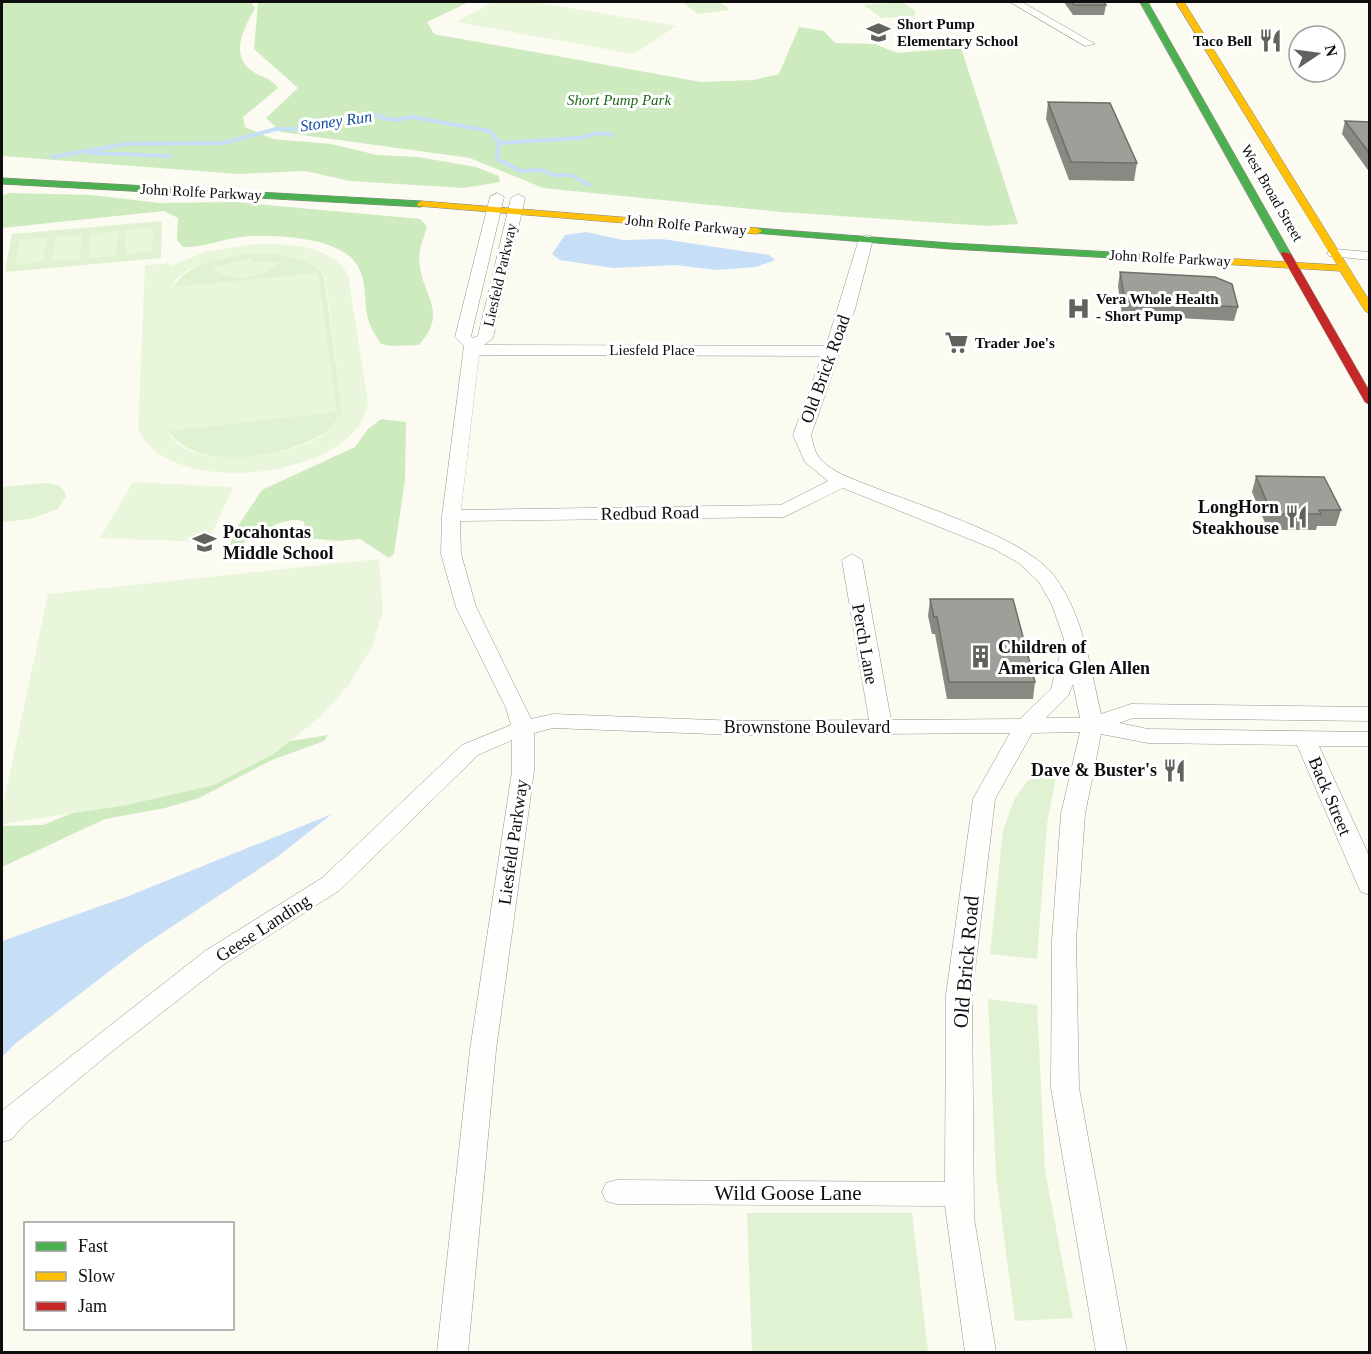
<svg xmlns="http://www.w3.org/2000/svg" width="1371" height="1354" font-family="'Times New Roman',serif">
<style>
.green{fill:#e0f2d1}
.forest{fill:#ceeabf}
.pitch{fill:#eaf6db;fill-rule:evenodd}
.water{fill:#c7def7}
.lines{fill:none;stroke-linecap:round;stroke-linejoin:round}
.stream{stroke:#c7def7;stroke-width:4}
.street-casing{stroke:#959591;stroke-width:1}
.fast-casing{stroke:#82827e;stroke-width:1}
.slow-casing{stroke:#82827e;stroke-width:1}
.jam-casing{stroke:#82827e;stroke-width:1}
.street{fill:#fefefd;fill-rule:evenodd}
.fast{fill:#4caf50;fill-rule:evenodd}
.slow{fill:#ffc107;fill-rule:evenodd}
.jam{fill:#c62828;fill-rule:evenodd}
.wall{fill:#898883}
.building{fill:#9f9e98;stroke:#6f6f6a;stroke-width:1.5}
.labels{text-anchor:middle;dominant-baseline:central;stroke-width:6;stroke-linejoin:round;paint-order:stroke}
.far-poi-label{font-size:15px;font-weight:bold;fill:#0e0e0e;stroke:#fff;text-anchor:start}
.far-park-label{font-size:15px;font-style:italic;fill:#1e681b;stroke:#fff}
.far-street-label{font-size:15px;fill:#0e0e0e;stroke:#fff}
.far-water-label{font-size:16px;font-style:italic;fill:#114ba5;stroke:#fff}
.street-label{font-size:18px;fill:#0e0e0e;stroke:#fff}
.poi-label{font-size:18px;font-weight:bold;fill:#0e0e0e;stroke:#fff;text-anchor:end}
.near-street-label{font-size:21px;fill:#0e0e0e;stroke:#fff}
</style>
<rect width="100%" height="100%" fill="#fbfbf2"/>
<g class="green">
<polygon points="682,2 720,2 730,10 698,14"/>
<polygon points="903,2 915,11 915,16 881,18 864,5"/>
<polygon points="162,221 161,258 5,272 12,234"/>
<path d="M252,253C279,254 305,254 324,275L342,412C336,421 330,430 321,435C284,458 189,475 166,426L169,295C182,263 221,257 252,253Z"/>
<path d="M45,483C56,484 63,485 66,496L58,509L30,519L2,522V487Z"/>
<polygon points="1042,762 1058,767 1047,824 1037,959 990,954 1003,830 1015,798"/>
<polygon points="988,999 1037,1005 1045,1170 1073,1318 1015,1321 996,1175"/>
<polygon points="747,1213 912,1213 928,1352 752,1352"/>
</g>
<g class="forest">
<path d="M2,2H251L255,8C245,27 229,53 251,70C260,78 271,77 278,88L243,117L245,127L273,139L331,144L377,155L418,157L476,167L499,176L500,182L464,188L350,181L305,171L238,174L2,156Z"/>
<polygon points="258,2 469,2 427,22 434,34 701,82 754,80 779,74 799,27 824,31 835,43 875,44 897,53 961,48 1018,224 987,226 782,212 543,188 470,158 281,132 266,118 298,88 254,49"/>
<path d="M9,193L91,195L160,203L236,202L420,219L427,226C424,241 417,248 420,267C424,298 448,312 419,345L392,346L381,344C375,334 369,326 367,315C364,297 367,278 355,262C335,236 271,234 241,237C219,240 206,247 183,247L177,240L178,218L164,211L2,228V196Z"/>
<path d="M381,419L406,422L405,480L394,554L389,558L360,539L338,541L307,538L304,522C285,513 254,537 238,546L230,545L233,533L262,490L355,447L368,429Z"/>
<polygon points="328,735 324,741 272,760 199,798 165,808 105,819 2,867 2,826 43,825 116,795 285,742"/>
</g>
<g class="pitch">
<polygon points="493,2 534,2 676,26 634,54 456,22"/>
<polygon points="153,228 152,252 125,254 126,230"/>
<polygon points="118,231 116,255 89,258 91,234"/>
<polygon points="82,235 80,259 52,261 56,237"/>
<polygon points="47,238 43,262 15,265 20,240"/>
<path d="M256,244C288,244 331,244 348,275L368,402C359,479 168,501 138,429L145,265L169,263L170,266L205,252ZM252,254C279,254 305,255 325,275L342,412C337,420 332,427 324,434C295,457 186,474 168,431L337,412L318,273L172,287C181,263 231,256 252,254Z"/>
<path d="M252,257L253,261L280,262C264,278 230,284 212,268Z"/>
<polygon points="133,482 233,487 208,542 100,538"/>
<polygon points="379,559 383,610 373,646 348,686 320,717 275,753 214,785 127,805 2,824 2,810 48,594"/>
</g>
<g class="water">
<polygon points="586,232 623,240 662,239 769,255 775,260 756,267 717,270 675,265 613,268 560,260 552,254 565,235"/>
<polygon points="332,814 277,857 141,947 16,1043 2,1057 2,941 126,897"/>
</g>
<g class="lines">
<g class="stream">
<polyline points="499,143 578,138 600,133 613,135"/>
<polyline points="90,153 171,156"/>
<polyline points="52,157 126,144 223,143 276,129 296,129 318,121 380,115 381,118 395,120 412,117 490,131 499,143 497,159 521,171 541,170 553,175 571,175 589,185"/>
</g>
<defs>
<g id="street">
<polygon points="1010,2 1022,2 1095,44 1085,46"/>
<path d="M497,193L504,197L471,336L473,338L478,336L511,198L518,194L525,198L493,338L484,345L826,346L859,239L866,235L871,236L873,239L855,309L811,435C813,444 815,453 821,460C836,475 859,481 878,489C924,507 1028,539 1055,577C1084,617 1090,667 1101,714L1131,704L1370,707V721L1133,718L1119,723L1148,729L1370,732V746H1319L1370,858V895L1361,892L1358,886L1297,745L1148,743L1101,734L1085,814L1076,940L1079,1088L1127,1352H1096L1051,1088L1052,940L1061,814L1080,732L1032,733L995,799L972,995L974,1218L996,1352H965L945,1206L616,1204L606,1201L602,1192L606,1183L616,1180L945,1182L946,995L973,799L1010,733L739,735L553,728L534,733V771L496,1050L468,1352H437L470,1050L512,771V740L478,755L340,890L223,965L105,1057L24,1125L12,1139L2,1142V1112L4,1109L205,951L322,878L462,745L511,725L506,708L456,607L441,554L442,516L464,346L455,337L490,197ZM479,355L822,356L793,435L805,462L828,481L781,505L461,510ZM843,488L994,549L1019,563L1039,582L1052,605L1064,639L1051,689L1020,719L891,720L862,560L852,554L842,560L869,720L739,721L553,714L531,719L476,607L461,554L460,521L784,517ZM1073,684L1080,718H1046L1068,696Z"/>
<polygon points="1334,249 1370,252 1370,260 1329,256 1327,253"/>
</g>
<g id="fast">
<polygon points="1140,2 1148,2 1291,254 1289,256 1281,254"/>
<polygon points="2,178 421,201 425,204 421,207 2,184"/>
<polygon points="757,228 950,243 1203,257 1208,260 1203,263 950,249 754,233 752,231"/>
</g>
<g id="slow">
<polygon points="1176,2 1184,2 1370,302 1370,314 1365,311 1340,271 1203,263 1198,260 1203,257 1337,265"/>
<polygon points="421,201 757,228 762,231 757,234 418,206 417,204"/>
</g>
<polygon id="jam" points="1283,252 1291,254 1370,392 1370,405 1365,402 1281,254"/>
</defs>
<use href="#street" class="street-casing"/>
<use href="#fast" class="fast-casing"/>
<use href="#slow" class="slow-casing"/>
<use href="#jam" class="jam-casing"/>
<use href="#street" class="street"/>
<use href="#fast" class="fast"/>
<use href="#slow" class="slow"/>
<use href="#jam" class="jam"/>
</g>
<g class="wall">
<polygon points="1064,2 1104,2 1106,5 1104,15 1073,15"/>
<polygon points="1048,102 1137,163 1134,181 1069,180 1046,119"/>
<polygon points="1345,121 1370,122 1370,173 1342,134"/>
<polygon points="1120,272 1238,307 1234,321 1122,315 1118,286"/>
<polygon points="1256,476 1341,510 1336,526 1317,526 1316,530 1268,530 1252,492"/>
<polygon points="930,599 1035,682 1033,699 947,699 935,634 932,634 928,616"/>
</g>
<g class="building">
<polygon points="1072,2 1104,2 1106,5 1074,5"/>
<polygon points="1048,102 1110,103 1137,163 1071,162"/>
<polygon points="1345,121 1370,122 1370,154"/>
<polygon points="1120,272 1215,277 1232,284 1238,307 1125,301"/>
<polygon points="1256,476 1324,477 1341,510 1319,510 1321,514 1272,514"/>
<polygon points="930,599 1013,599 1035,682 949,682 937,617 934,617"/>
</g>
<defs>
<symbol id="school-bare" viewBox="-9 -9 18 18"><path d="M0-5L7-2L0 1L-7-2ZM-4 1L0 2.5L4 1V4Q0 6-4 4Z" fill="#61615e" stroke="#fff" stroke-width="2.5" paint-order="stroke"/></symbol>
<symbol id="restaurant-bare" viewBox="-9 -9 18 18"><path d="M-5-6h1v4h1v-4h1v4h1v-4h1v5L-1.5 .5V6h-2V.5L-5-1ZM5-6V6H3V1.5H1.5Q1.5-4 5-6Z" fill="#61615e" stroke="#fff" stroke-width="2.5" paint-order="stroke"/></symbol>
<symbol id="hospital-bare" viewBox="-9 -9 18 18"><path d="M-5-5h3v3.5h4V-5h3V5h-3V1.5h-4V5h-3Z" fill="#61615e" stroke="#fff" stroke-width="2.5" paint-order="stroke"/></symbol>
<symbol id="supermarket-bare" viewBox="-9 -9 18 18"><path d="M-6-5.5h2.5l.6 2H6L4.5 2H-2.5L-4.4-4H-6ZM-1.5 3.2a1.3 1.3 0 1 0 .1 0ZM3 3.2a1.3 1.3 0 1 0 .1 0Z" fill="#61615e" stroke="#fff" stroke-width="2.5" paint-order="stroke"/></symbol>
<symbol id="building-bare" viewBox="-9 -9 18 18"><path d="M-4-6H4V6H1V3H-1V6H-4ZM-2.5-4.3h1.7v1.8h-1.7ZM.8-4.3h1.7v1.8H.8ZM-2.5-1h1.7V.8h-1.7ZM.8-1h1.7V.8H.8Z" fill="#61615e" stroke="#fff" stroke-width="2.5" paint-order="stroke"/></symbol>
</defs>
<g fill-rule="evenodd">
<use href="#school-bare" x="862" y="16" width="33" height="33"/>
<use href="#restaurant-bare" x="1254" y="24" width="33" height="33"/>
<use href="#hospital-bare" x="1062" y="292" width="33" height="33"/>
<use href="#supermarket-bare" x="940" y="326" width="33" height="33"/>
<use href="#restaurant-bare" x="1280" y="500" width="33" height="33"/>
<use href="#school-bare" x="188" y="526" width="33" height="33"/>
<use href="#building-bare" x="964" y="640" width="33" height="33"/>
<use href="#restaurant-bare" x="1158" y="754" width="33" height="33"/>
</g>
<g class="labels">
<g class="far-poi-label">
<text x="897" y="24">Short Pump<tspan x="897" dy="17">Elementary School</tspan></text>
<text x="1252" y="41" text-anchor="end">Taco Bell</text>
<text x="1096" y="299">Vera Whole Health<tspan x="1096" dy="17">- Short Pump</tspan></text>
<text x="975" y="343">Trader Joe's</text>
</g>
<g class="far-park-label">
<text x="619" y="100">Short Pump Park</text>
</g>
<g class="far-street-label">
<text transform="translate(201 192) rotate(3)">John Rolfe Parkway</text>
<text transform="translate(1272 193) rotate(60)">West Broad Street</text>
<text transform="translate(686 225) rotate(5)">John Rolfe Parkway</text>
<text transform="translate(1170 258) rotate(3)">John Rolfe Parkway</text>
<text transform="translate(500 275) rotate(-77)">Liesfeld Parkway</text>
<text x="652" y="350">Liesfeld Place</text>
</g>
<g class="far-water-label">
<text transform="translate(336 121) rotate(-8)">Stoney Run</text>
</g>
<g class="street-label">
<text transform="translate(825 369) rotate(-70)">Old Brick Road</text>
<text transform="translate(650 513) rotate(-1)">Redbud Road</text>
<text transform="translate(865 644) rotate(80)">Perch Lane</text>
<text x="807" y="727">Brownstone Boulevard</text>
<text transform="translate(1330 796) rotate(67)">Back Street</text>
<text transform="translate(513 842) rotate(-82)">Liesfeld Parkway</text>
<text transform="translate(263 928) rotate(-33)">Geese Landing</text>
</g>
<g class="poi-label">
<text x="1279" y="507">LongHorn<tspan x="1279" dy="21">Steakhouse</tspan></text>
<text x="223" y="532" text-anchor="start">Pocahontas<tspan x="223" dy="21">Middle School</tspan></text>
<text x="998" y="647" text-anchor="start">Children of<tspan x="998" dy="21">America Glen Allen</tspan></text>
<text x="1157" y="770">Dave &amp; Buster's</text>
</g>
<g class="near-street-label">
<text transform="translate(966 962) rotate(-85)">Old Brick Road</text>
<text x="788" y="1193">Wild Goose Lane</text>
</g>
</g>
<rect width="1371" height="1354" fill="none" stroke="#0e0e0e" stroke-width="6"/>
<rect x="24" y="1222" width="210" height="108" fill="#ffffff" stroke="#9f9f9f" stroke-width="1.5"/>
<rect x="36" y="1242" width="30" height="9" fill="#4caf50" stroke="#9f9f9f" stroke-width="1.5"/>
<text x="78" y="1252" font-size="18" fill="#0e0e0e">Fast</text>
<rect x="36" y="1272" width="30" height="9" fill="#ffc107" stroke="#9f9f9f" stroke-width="1.5"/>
<text x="78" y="1282" font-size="18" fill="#0e0e0e">Slow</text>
<rect x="36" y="1302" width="30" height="9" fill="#c62828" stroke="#9f9f9f" stroke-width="1.5"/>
<text x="78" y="1312" font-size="18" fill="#0e0e0e">Jam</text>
<g transform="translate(1317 54) rotate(77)"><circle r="28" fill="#ffffff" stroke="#9f9f9f" stroke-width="1.5"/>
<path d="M0-4.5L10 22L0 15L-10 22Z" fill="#61615e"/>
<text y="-9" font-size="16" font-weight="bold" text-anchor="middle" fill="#0e0e0e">N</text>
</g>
</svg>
